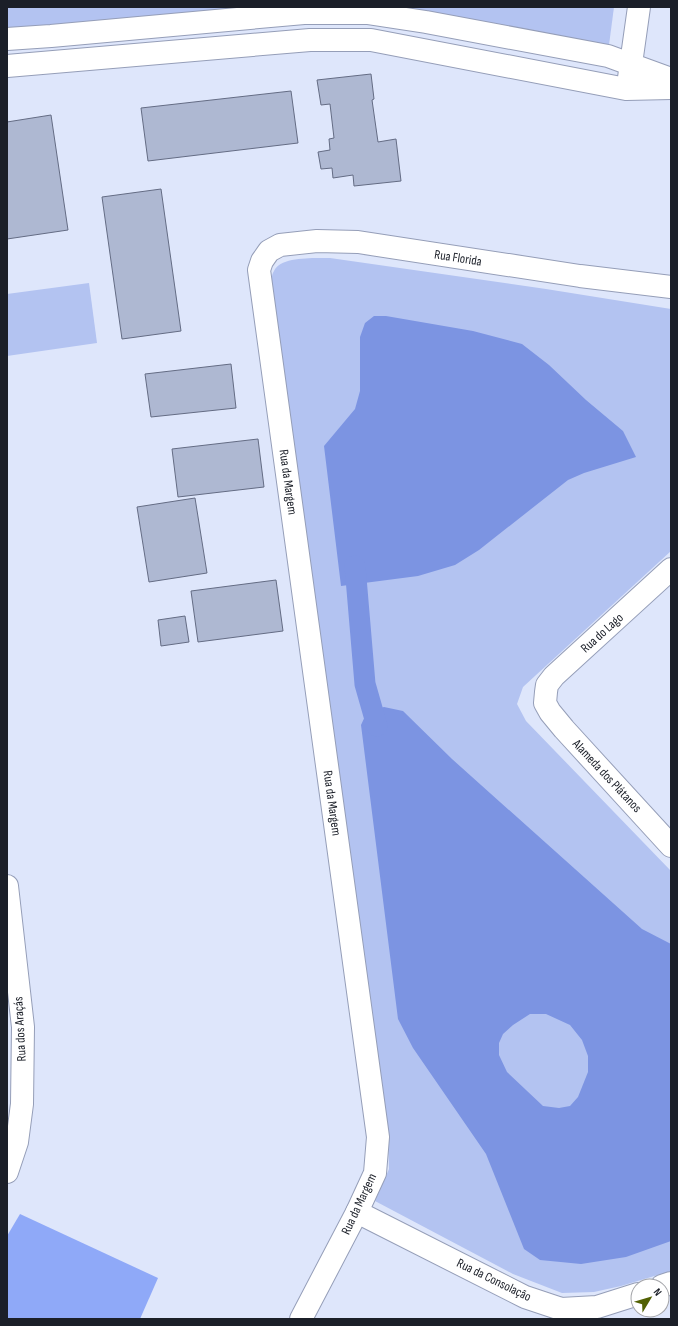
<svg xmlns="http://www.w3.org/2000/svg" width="678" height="1326" font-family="'Sofia Sans Condensed',sans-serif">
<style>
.green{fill:#b3c3f1}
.forest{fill:#8fa9f8}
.water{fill:#7c94e2;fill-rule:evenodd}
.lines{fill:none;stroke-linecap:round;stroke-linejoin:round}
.canal{stroke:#7c94e2;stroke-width:21}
.building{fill:#aeb8d2;stroke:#646c84}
.minor-casing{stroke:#959eb8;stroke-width:24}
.minor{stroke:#fff;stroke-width:22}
.labels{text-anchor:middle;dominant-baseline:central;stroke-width:3.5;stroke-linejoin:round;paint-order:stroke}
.street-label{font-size:13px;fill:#1b1f28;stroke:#fff}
</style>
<rect width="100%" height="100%" fill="#dee6fb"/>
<g class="green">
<polygon points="7,7 285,7 7,29"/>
<polygon points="363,7 614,7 609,45"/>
<path d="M330,258L546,289L671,309V551L523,687L517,704L526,721L671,871V1271L621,1286L594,1292L562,1293L513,1274L375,1201L389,1169L388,1135L272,286C272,281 271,275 274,271C280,256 316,258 330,258Z"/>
<polygon points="89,283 97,343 7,356 7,294"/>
</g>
<polygon class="forest" points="20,1214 158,1278 140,1319 7,1319 7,1236"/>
<g class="water">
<polygon points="374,316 386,316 473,331 522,344 549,365 586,400 623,431 636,457 584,473 568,480 479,550 455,565 418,576 341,586 324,446 355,409 360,391 360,337 365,323"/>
<path d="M384,707L403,711L452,759L642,929L671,944V1241L626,1257L581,1264L540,1260L524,1249L486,1154L413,1048L398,1019L361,725L367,712ZM530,1014H546L570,1025L582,1040L588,1056V1072L578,1097L570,1106L559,1108L543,1106L507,1072L499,1055V1043L503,1034L513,1025Z"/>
</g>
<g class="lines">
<polyline class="canal" points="355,566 365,684 377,726"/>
</g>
<g class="building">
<polygon points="371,74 374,99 372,100 378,142 396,139 401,181 354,186 353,175 333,178 332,168 321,169 318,152 330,150 329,139 334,138 330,104 321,105 317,80"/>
<polygon points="291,91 298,143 148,161 141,108"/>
<polygon points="51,115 68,230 7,239 7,122"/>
<polygon points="161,189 181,331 122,339 102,197"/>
<polygon points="231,364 236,408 151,417 145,374"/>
<polygon points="258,439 264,487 178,497 172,449"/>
<polygon points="195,498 207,573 149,582 137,507"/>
<polygon points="276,580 283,631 198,642 191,591"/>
<polygon points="185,616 189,642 161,646 158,620"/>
</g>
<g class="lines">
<defs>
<g id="minor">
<polyline points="7,39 51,36 304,13 367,13 426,22 608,56 671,79"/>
<polyline points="7,66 310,40 371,40 626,89 671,88"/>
<polyline points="629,78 639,7"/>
<polyline points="671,569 554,676 547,685 546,692 545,703 550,712 564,729 671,846"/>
<polyline points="7,886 23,1027 22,1104 17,1142 7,1172"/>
<polyline points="357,1212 525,1297 561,1309 597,1307 638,1294"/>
<polyline points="662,1286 671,1283"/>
<polyline points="301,1319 357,1212 375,1173 378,1137 259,270 262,261 269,251 280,245 317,241 358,242 580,276 671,287"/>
</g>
</defs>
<use href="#minor" class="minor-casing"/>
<use href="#minor" class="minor"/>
</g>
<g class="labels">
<g class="street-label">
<text transform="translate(458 258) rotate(9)">Rua Florida</text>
<text transform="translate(288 482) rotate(82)">Rua da Margem</text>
<text transform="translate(602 633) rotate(-42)">Rua do Lago</text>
<text transform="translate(607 776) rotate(47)">Alameda dos Plátanos</text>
<text transform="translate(332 803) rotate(82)">Rua da Margem</text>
<text transform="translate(20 1029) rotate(-93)">Rua dos Araçás</text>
<text transform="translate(359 1204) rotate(-65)">Rua da Margem</text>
<text transform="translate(494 1280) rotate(26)">Rua da Consolação</text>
</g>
</g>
<rect width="678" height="1326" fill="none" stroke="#1b1f28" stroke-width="16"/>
<g transform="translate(650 1298) rotate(52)"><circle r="19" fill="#ffffff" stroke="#a4a5a9"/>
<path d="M0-3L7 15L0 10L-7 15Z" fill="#526103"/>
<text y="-6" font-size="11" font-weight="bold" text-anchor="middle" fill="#1b1f28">N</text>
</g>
</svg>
